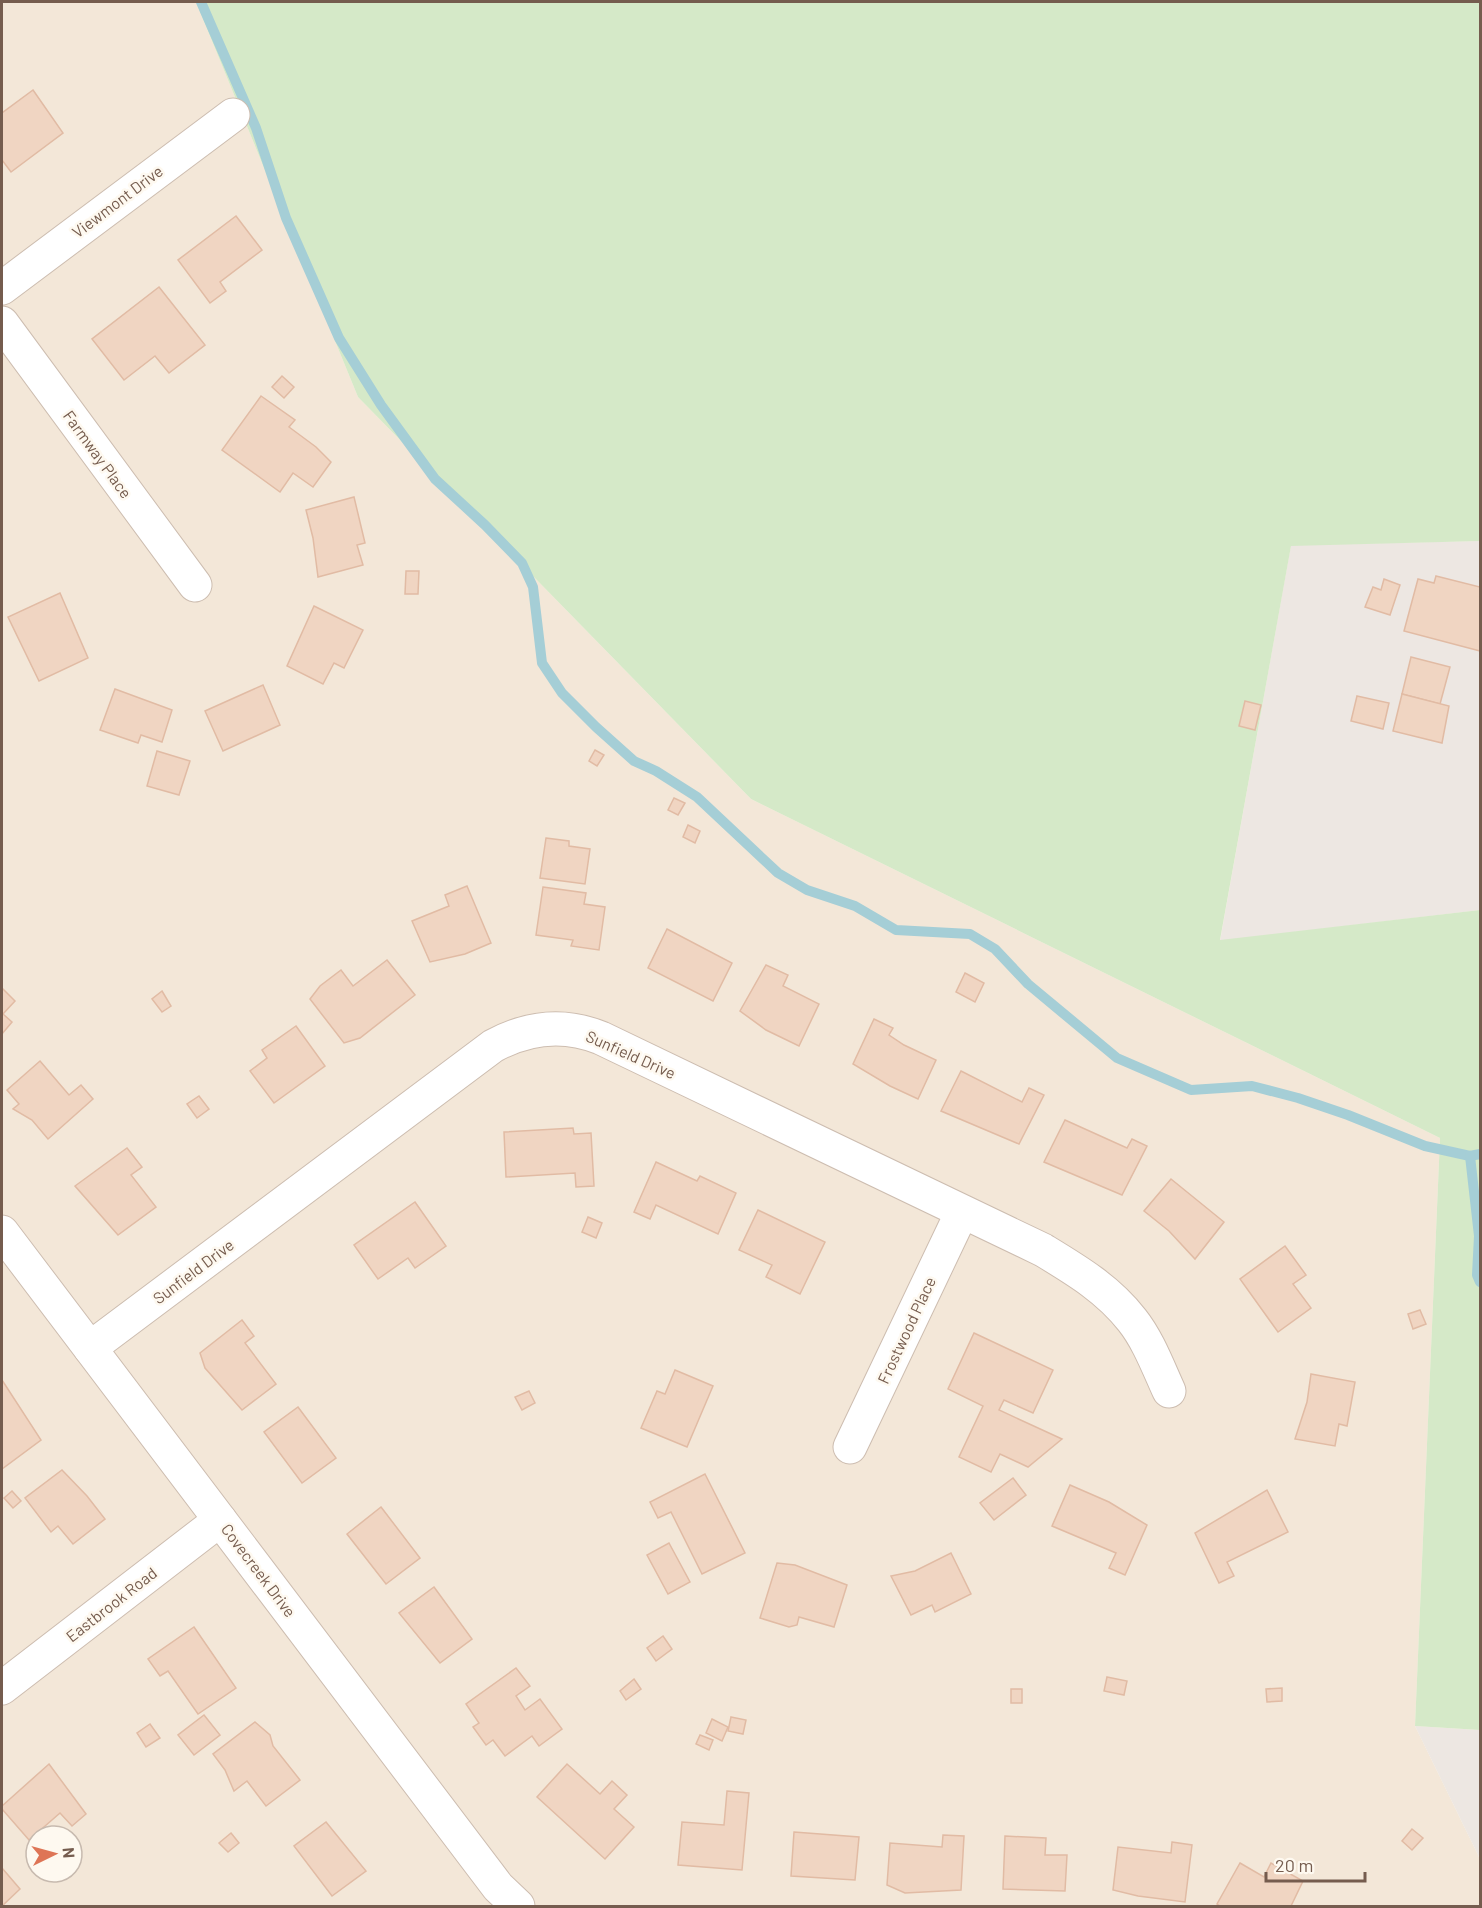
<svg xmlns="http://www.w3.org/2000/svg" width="1482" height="1908" font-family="Barlow,sans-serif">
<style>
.residential{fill:#f3e7d8;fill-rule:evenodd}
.industrial{fill:#ede7e2}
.green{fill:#d5e9c8}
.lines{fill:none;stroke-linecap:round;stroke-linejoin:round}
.stream{stroke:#a5ced6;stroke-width:10}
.building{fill:#f0d5c2;stroke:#e1bba4;stroke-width:1.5}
.minor-casing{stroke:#cdbdb0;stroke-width:35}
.minor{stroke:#fff;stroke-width:33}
.labels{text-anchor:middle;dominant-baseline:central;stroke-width:5;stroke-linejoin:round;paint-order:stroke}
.street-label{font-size:16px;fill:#755c4e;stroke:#fef9f0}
</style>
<rect width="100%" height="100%" fill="#fcf5ea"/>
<path class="residential" d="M2,2H196L358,397L751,799L1440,1138L1415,1726L1480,1859V1906H2ZM36,1836H72V1872H36Z"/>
<g class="industrial">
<polygon points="1480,541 1480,910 1220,941 1291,545"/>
<polygon points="1415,1726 1480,1730 1480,1859"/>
</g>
<polygon class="green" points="196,2 1480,2 1480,541 1291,546 1220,940 1480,910 1480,1730 1415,1726 1440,1138 751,799 358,397"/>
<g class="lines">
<g class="stream">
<polyline points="201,2 256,128 286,218 339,338 381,405 435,479 485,525 522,563 533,587 542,663 562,693 596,727 634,761 656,771 697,797 778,873 807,890 855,906 896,930 970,934 995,949 1028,984 1117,1058 1191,1090 1252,1086 1298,1098 1348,1115 1425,1146 1470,1156 1480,1154"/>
<polyline points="1470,1156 1479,1236 1477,1275 1480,1282"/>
</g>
</g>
<g class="building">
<polygon points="33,90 63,133 11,172 2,160 2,113"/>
<polygon points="236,216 262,250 220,282 226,291 210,303 178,260"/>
<polygon points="159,287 205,345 169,373 155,356 124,380 92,339"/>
<polygon points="282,376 294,387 284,398 272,387"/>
<polygon points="261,396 295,420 289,427 316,447 331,462 313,487 293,473 280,492 222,450"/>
<polygon points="354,497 365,543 357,545 363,565 318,577 313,538 306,510"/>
<polygon points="406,571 419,571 418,594 405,594"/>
<polygon points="1436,576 1480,587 1480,651 1404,631 1418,579 1434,583"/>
<polygon points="1384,579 1400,585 1390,615 1365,607 1373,587 1381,590"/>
<polygon points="60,593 88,658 39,681 8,617"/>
<polygon points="314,606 363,630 344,668 334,663 323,684 287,666"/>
<polygon points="1411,657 1450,667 1440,704 1402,694"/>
<polygon points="263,685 280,725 223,751 205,711"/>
<polygon points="115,689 172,710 162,742 141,735 138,743 100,730"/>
<polygon points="1402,694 1449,706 1442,743 1393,731"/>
<polygon points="1357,696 1389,703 1383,729 1351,721"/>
<polygon points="1245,701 1261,705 1255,730 1239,726"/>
<polygon points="595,750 604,755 597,766 589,761"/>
<polygon points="157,751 190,761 179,795 147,786"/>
<polygon points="674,798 685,803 678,815 668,810"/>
<polygon points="688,825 700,831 695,843 683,837"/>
<polygon points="546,838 569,841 569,846 590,849 585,884 540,878"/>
<polygon points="467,886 491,943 465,954 430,962 412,921 449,906 445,895"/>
<polygon points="543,887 586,893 584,904 605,907 599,950 571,946 573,940 536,935"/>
<polygon points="667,929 732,963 713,1001 648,968"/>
<polygon points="387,960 415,995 360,1038 344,1043 310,999 320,986 341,970 353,986"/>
<polygon points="766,965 788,975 783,986 819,1004 799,1046 766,1030 740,1011"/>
<polygon points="965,973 984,983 975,1002 956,992"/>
<polygon points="2,988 15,1001 3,1014 12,1022 2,1034"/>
<polygon points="162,991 171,1006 162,1012 152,999"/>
<polygon points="874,1019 893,1028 889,1035 904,1045 936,1060 918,1099 890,1086 853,1064"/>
<polygon points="296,1026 325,1066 274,1103 250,1071 267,1058 262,1050"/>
<polygon points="40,1061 69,1095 81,1085 93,1099 48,1139 32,1120 13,1109 19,1104 7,1090"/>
<polygon points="961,1071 1022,1102 1029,1088 1044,1095 1019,1144 941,1111"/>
<polygon points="199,1096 209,1109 197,1118 187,1104"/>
<polygon points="1065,1120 1127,1148 1132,1139 1147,1146 1122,1195 1044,1162"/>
<polygon points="573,1128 574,1134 591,1133 594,1186 576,1187 575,1173 506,1177 504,1132"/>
<polygon points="127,1148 142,1167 131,1175 156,1207 118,1235 75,1186"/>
<polygon points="656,1162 697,1181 700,1176 736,1193 718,1234 656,1205 650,1219 634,1212"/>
<polygon points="1171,1179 1224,1222 1195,1259 1169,1231 1144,1211"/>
<polygon points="415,1202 446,1246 415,1268 408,1258 378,1279 354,1245"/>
<polygon points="758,1210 825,1242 800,1294 766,1277 772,1265 739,1250"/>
<polygon points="588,1217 602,1223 596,1238 582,1232"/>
<polygon points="1285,1246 1306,1275 1293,1284 1311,1308 1278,1332 1240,1279"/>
<polygon points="1420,1310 1426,1324 1413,1329 1408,1314"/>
<polygon points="242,1320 254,1336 245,1343 276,1384 242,1410 205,1368 200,1353"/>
<polygon points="974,1333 1053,1370 1033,1413 1004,1400 999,1410 1062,1439 1028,1467 1000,1454 991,1472 959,1457 983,1406 948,1389"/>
<polygon points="675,1370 713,1386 687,1447 641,1428 657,1391 665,1394"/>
<polygon points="1311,1374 1355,1382 1347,1426 1339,1424 1335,1446 1295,1439 1307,1402"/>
<polygon points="2,1380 41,1440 2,1469"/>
<polygon points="529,1391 535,1403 522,1410 515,1397"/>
<polygon points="298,1407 336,1458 302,1483 264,1432"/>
<polygon points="62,1470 87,1496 105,1519 73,1544 58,1526 51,1532 25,1498"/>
<polygon points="705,1474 745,1553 702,1574 671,1512 658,1518 650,1502"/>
<polygon points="1013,1478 1026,1495 994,1520 980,1503"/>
<polygon points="1070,1485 1109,1502 1147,1525 1125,1575 1109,1568 1116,1553 1052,1526"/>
<polygon points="1267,1490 1288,1532 1227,1562 1234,1576 1219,1583 1195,1533"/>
<polygon points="12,1491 21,1501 13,1508 4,1498"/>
<polygon points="381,1507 420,1558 386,1584 347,1534"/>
<polygon points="669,1543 690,1582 668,1594 647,1555"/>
<polygon points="951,1553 971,1594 935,1612 932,1605 911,1615 891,1576 915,1571"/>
<polygon points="777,1563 795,1565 847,1585 834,1627 799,1617 797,1625 789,1627 760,1618"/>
<polygon points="434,1587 472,1639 440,1663 399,1613"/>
<polygon points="194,1627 236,1688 198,1714 168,1671 160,1676 148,1659"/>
<polygon points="663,1636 672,1649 656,1661 647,1648"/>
<polygon points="516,1668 530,1686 516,1696 525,1710 540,1699 562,1729 539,1746 532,1736 505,1756 493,1740 486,1745 473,1727 479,1723 466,1704"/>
<polygon points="1107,1677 1127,1681 1124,1695 1104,1691"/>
<polygon points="634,1679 641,1689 626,1700 620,1691"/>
<polygon points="1282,1688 1282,1701 1267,1702 1266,1689"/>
<rect x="1011" y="1689" width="11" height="14"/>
<polygon points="204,1715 220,1735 194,1755 178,1735"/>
<polygon points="731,1717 746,1720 743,1734 728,1731"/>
<polygon points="712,1719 728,1727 722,1741 706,1733"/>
<polygon points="255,1722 270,1735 273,1746 300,1780 266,1806 247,1781 234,1791 225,1770 213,1754"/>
<polygon points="150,1724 160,1738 146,1747 137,1733"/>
<polygon points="700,1735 713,1740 709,1750 696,1744"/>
<polygon points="49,1764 86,1814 72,1826 60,1813 29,1840 2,1809 2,1806"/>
<polygon points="567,1764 600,1794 612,1781 627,1795 614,1809 634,1827 605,1859 537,1797"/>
<polygon points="727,1791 749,1793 742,1870 678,1865 682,1822 724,1825"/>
<polygon points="326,1822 366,1871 332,1896 294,1846"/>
<polygon points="1412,1829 1423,1838 1412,1850 1402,1841"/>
<polygon points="794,1832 859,1837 855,1880 791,1876"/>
<polygon points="231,1833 239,1843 228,1852 219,1843"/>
<polygon points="943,1835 964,1836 961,1890 905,1893 887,1885 890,1843 942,1847"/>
<polygon points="1005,1836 1046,1838 1045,1855 1067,1855 1065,1891 1003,1889"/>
<polygon points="1172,1842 1192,1845 1185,1902 1138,1896 1113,1890 1118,1847 1171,1853"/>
<polygon points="1240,1863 1264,1877 1271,1863 1303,1881 1291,1906 1220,1906 1217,1904"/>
<polygon points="2,1868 20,1889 2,1906"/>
</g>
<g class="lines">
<defs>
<g id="minor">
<polyline points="2,288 233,115"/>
<polyline points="2,323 195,585"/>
<polyline points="2,1232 498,1887 518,1906"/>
<path d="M90,1348L493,1046C528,1027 564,1023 601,1038L1043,1250C1076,1270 1108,1289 1132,1320C1148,1340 1158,1367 1169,1391"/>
<polyline points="850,1447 962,1212"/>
<polyline points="2,1688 220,1520"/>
</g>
</defs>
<use href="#minor" class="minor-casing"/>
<use href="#minor" class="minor"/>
</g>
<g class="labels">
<g class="street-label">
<text transform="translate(117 201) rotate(-37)">Viewmont Drive</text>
<text transform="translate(98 454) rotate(54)">Farmway Place</text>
<text transform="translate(631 1054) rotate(24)">Sunfield Drive</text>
<text transform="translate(193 1271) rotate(-37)">Sunfield Drive</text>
<text transform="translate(906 1330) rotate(-65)">Frostwood Place</text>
<text transform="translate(259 1570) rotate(53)">Covecreek Drive</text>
<text transform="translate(111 1604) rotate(-38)">Eastbrook Road</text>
</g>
</g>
<rect width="1482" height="1908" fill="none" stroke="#755c4e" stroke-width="6"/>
<g transform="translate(54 1854) rotate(85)"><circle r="28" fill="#fef9f0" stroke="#c7baaf" stroke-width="1.5"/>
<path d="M0-4.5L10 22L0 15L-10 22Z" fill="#de7556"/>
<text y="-9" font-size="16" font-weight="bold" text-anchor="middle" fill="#755c4e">N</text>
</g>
<path d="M1266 1872v9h99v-9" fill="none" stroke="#755c4e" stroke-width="3"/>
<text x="1275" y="1872" font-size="18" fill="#755c4e" stroke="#fef9f0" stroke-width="4.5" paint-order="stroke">20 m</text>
</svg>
